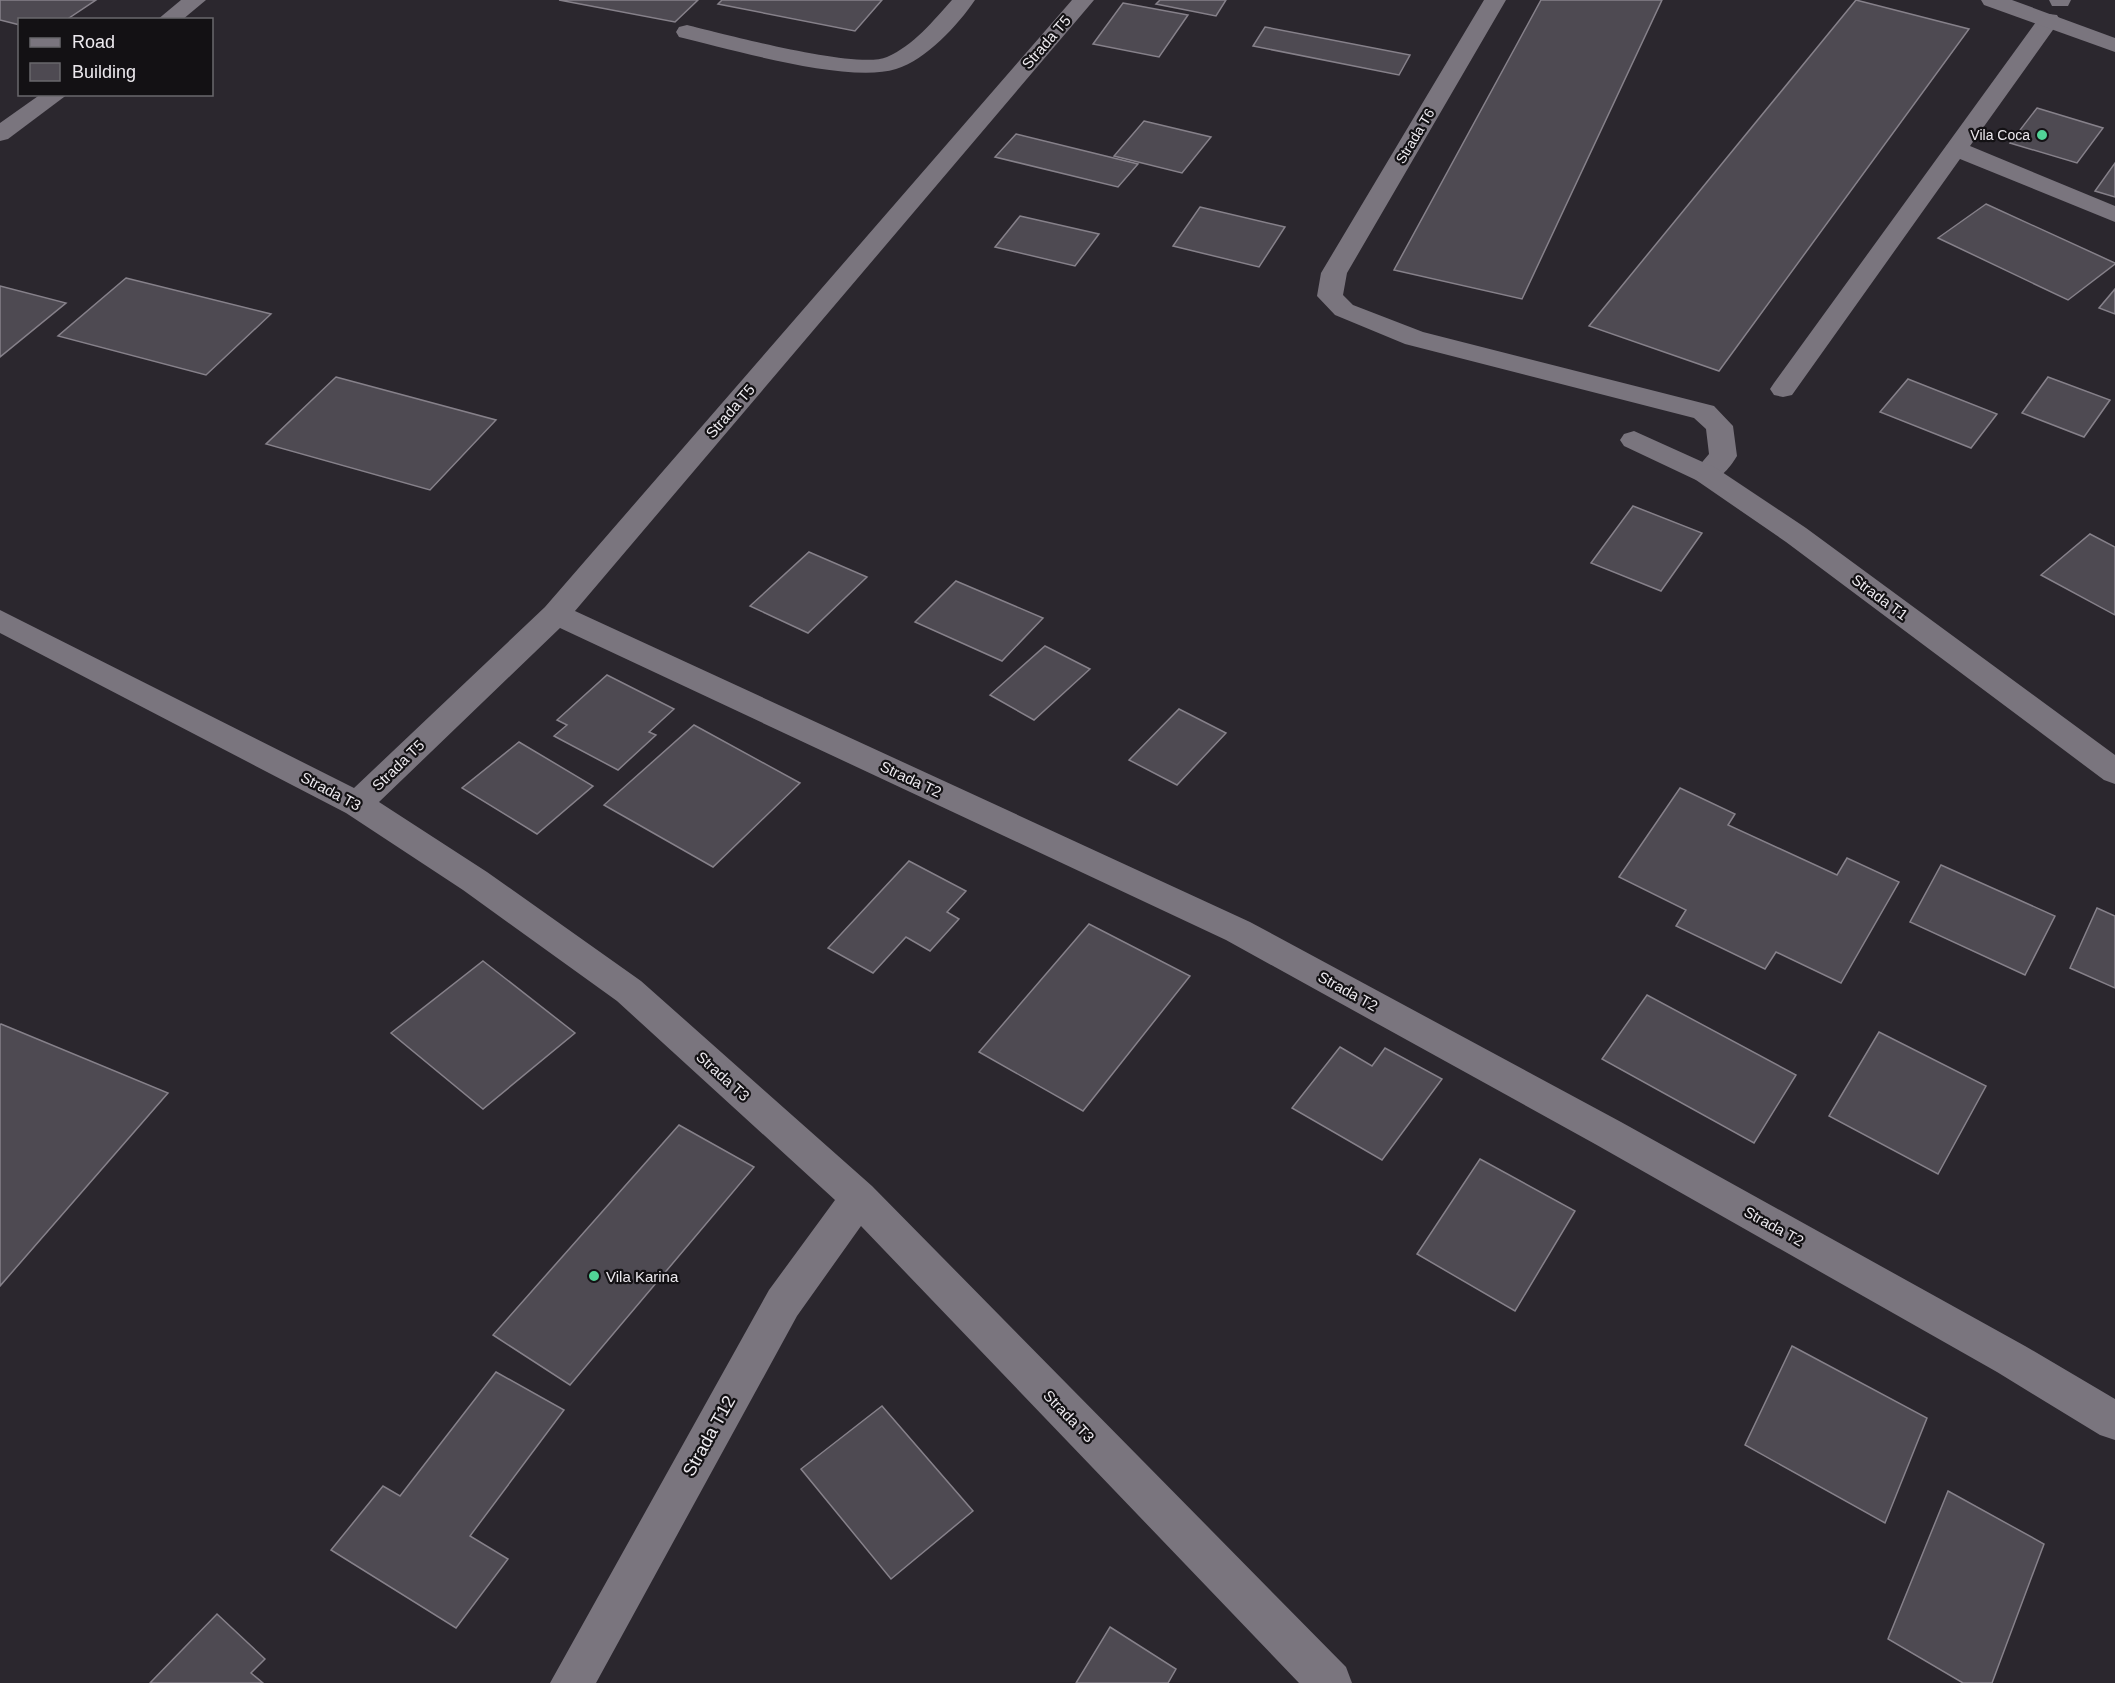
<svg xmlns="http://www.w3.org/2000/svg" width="2115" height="1683" font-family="Arial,sans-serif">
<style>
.building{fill:#4e4a52;stroke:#86818a;stroke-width:1.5}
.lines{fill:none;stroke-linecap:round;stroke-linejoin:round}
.lane{fill:#7a757e;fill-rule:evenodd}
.street{fill:#7a757e;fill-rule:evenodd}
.secondary{fill:#7a757e;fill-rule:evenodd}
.poi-dot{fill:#51d397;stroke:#131114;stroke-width:2}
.labels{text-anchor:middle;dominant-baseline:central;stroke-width:4.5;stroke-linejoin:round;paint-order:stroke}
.far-poi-label{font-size:14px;fill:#edeaef;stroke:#131114;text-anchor:end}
.far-street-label{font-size:14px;fill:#edeaef;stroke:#131114}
.street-label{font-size:15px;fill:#edeaef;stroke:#131114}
.poi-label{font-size:15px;fill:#edeaef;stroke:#131114;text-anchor:start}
.near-street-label{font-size:18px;fill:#edeaef;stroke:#131114}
</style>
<rect width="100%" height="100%" fill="#2b272e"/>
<g class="building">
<polygon points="0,0 96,0 66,20 20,20 20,25 0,20"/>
<polygon points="559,0 698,0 675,22"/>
<polygon points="722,0 882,0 855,31 718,4"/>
<polygon points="1160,0 1226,0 1216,16 1156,4"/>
<polygon points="1541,0 1662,0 1522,299 1394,270"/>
<polygon points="1856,0 1969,29 1719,371 1589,326"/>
<polygon points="1123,3 1188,15 1159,57 1093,44"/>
<polygon points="1265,27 1410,55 1399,75 1253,46"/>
<polygon points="2037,108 2103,128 2077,163 2010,143"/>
<polygon points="1144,121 1211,137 1182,173 1114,156"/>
<polygon points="1016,134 1138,164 1118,187 995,157"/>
<polygon points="2115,163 2115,197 2095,191"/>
<polygon points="1986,204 2115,263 2115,264 2068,300 1938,238"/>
<polygon points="1200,207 1285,227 1259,267 1173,246"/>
<polygon points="1020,216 1099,234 1075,266 995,247"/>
<polygon points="126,278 271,314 206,375 58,336"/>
<polygon points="0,286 66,303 0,357"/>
<polygon points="2115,289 2115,314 2099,308"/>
<polygon points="336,377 496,420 430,490 266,444"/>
<polygon points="2048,377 2110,400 2084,437 2022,413"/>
<polygon points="1908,379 1997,414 1971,448 1880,412"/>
<polygon points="1633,506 1702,533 1661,591 1591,563"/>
<polygon points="2090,534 2115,547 2115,615 2041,575"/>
<polygon points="809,552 867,577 808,633 750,606"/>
<polygon points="956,581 1043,618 1002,661 915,622"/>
<polygon points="1045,646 1090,669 1034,720 990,695"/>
<polygon points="607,675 674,709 649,732 656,735 618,770 554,736 567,725 557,720"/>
<polygon points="1179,709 1226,733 1177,785 1129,760"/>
<polygon points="694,725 800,783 713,867 604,805"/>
<polygon points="519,742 593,786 537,834 462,788"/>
<polygon points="1680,788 1735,814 1728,825 1837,875 1847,858 1899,882 1841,983 1776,952 1765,969 1676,926 1686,910 1619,877"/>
<polygon points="909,861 966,891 947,912 959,919 930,951 906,937 873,973 828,948"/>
<polygon points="1941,865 2055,916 2025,975 1910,922"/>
<polygon points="2097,908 2115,916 2115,988 2070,968"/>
<polygon points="1089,924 1190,976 1083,1111 979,1052"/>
<polygon points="483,961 575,1033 483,1109 391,1033"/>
<polygon points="1647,995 1796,1075 1754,1143 1602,1059"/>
<polygon points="1,1024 168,1093 0,1286 0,1025"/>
<polygon points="1879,1032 1986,1086 1938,1174 1829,1116"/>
<polygon points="1340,1047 1372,1066 1385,1048 1442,1079 1382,1160 1292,1108"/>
<polygon points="679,1125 754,1167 570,1385 493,1335"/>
<polygon points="1480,1159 1575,1211 1515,1311 1417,1254"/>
<polygon points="1792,1346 1927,1418 1885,1523 1745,1445"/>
<polygon points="496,1372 564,1410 470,1536 508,1559 456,1628 331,1550 383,1486 400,1496"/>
<polygon points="882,1406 973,1511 891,1579 801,1469"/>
<polygon points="1948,1491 2044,1544 1992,1683 1963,1683 1888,1639"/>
<polygon points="217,1614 265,1659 251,1673 263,1683 150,1683"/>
<polygon points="1110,1627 1176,1669 1168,1683 1076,1683"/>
</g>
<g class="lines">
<g class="lane">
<path d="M952,0H975C958,25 926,60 896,69C848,84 730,49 679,37L676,32L679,27L687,25C724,34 857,70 887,57C913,46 934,20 952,0Z"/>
<path d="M1484,0H1506L1347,273L1343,295L1353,305L1423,332L1714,406L1733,426L1737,456C1727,472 1716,485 1696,480L1692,474L1709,454L1706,429L1694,418L1405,344L1335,315L1317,296L1321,273Z"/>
<polygon points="2049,14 2057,15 2060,20 1970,146 2115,206 2115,222 1960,159 1792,395 1783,397 1774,395 1770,389 1774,383 2041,15"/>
</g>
<g class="street">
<polygon points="181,0 206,0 182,20 157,20"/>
<polygon points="1072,0 1094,0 575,611 1250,922 1621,1122 2025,1346 2115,1399 2115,1440 2100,1435 1997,1372 1595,1144 1226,940 560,628 379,802 487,872 641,981 872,1186 1346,1667 1352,1683 1299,1683 861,1226 797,1316 596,1683 550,1683 769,1290 835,1200 617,1001 463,890 346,813 0,633 0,610 354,788 545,607"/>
<polygon points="2049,0 2071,0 2068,6 2052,6"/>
<polygon points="41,94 68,94 8,139 0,141 0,123"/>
<polygon points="1634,431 1716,468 1806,528 2115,755 2115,784 2104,780 1786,542 1696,480 1624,446 1620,440 1624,434"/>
</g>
<polygon class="secondary" points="1981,0 2012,0 2115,38 2115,52 1984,5"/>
</g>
<g class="poi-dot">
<circle cx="2042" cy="135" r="6"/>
<circle cx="594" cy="1276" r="6"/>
</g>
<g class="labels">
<g class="far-poi-label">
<text x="2030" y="135">Vila Coca</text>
</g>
<g class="far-street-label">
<text transform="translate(1415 136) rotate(-59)">Strada T6</text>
</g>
<g class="street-label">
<text transform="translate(1046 42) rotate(-49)">Strada T5</text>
<text transform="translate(730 411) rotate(-49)">Strada T5</text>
<text transform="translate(1880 597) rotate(37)">Strada T1</text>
<text transform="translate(398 765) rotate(-44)">Strada T5</text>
<text transform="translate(911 779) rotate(25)">Strada T2</text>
<text transform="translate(331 791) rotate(28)">Strada T3</text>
<text transform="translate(1348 991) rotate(29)">Strada T2</text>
<text transform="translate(723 1076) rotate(42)">Strada T3</text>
<text transform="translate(1774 1226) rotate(29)">Strada T2</text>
<text transform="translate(1069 1416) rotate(46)">Strada T3</text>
</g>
<g class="poi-label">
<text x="606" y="1276">Vila Karina</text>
</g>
<g class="near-street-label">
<text transform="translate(709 1436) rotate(-61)">Strada T12</text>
</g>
</g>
<rect x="18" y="18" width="195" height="78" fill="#131114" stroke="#6a686c" stroke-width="1.5"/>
<rect x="30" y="38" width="30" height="9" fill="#7a757e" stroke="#6a686c" stroke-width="1.5"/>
<text x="72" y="48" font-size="18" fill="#edeaef">Road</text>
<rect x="30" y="63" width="30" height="18" fill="#4e4a52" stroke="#6a686c" stroke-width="1.5"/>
<text x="72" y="78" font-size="18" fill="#edeaef">Building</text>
</svg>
